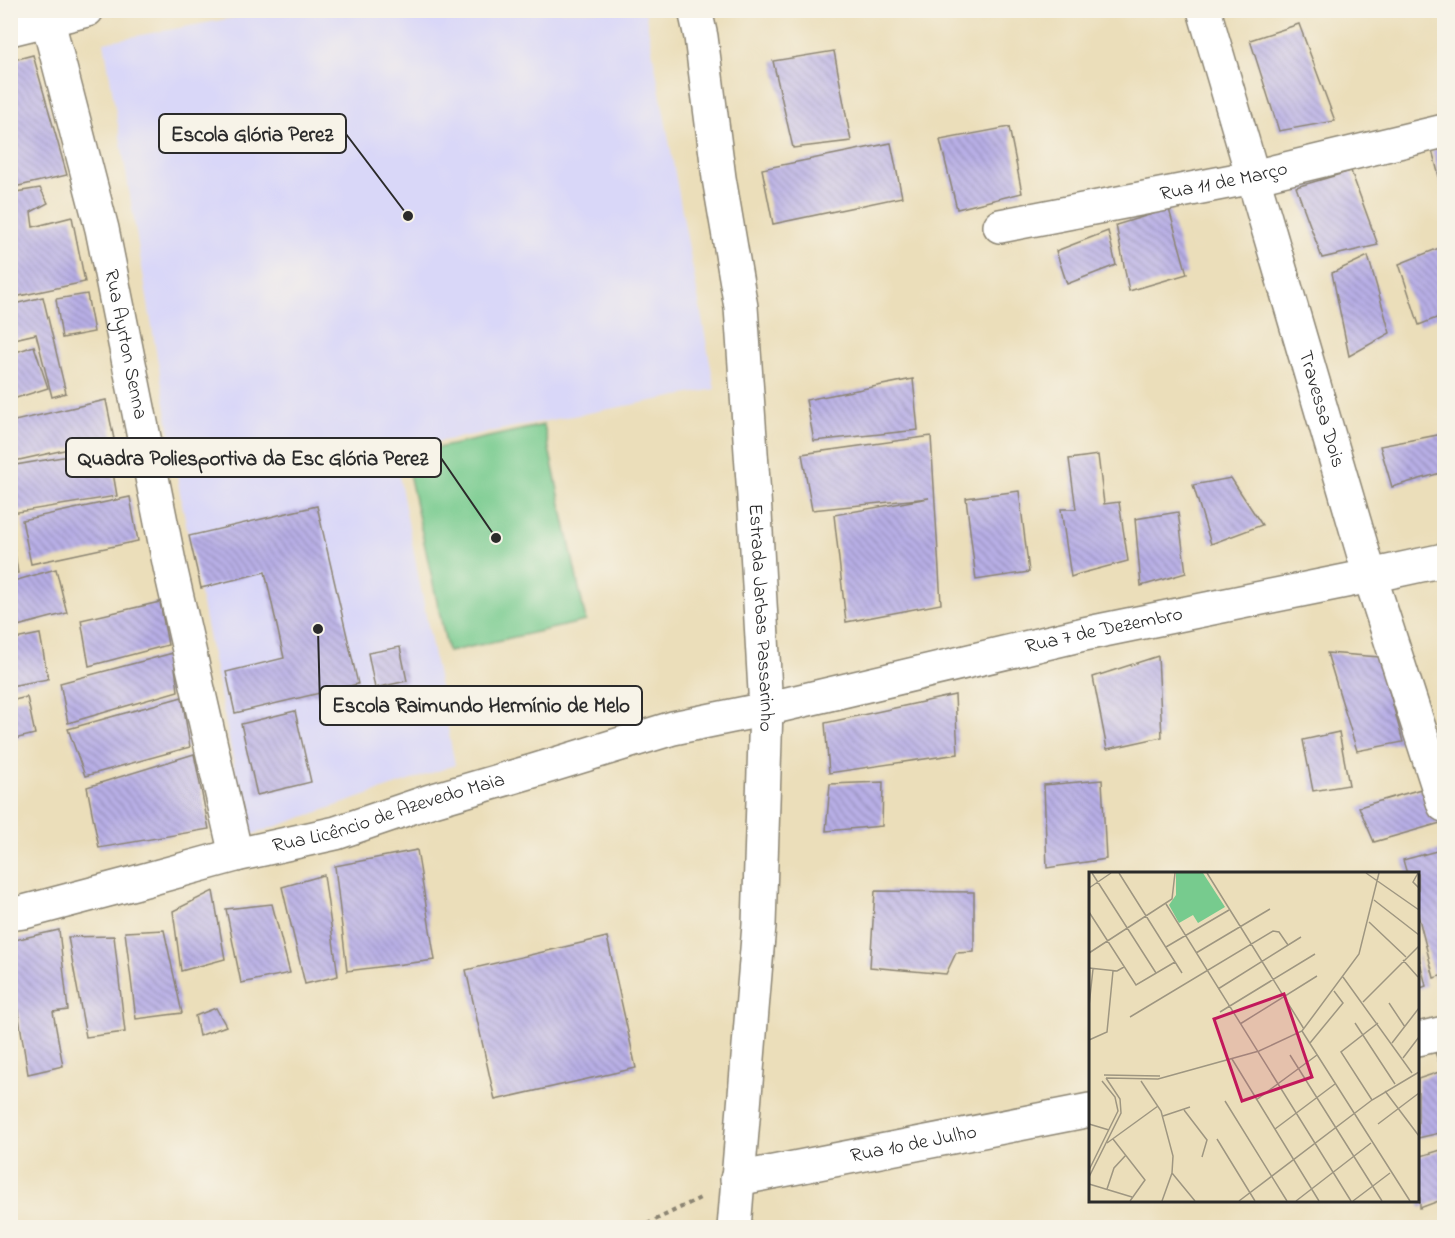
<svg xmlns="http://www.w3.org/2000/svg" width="1455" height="1238" font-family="'Indie Flower',sans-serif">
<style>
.built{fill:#d9d7f8}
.pitch{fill:#77cb8e;stroke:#517b5c;stroke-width:1.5}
.building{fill:url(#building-back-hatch)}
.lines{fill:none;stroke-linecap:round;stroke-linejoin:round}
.minor-casing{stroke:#8b8472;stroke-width:36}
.path{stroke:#8b8472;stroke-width:4;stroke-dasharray:4.5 4.5;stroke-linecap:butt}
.minor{stroke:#fff;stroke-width:33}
.labels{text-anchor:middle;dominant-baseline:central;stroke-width:5;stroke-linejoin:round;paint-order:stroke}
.street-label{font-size:20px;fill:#2b2b2b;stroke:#f7f3e8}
.inset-road{fill:none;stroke:#9e9681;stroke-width:1.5}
.view{fill:#c2185b;fill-opacity:0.15;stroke:#c2185b;stroke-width:3}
.inset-edge{fill:none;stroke:#2b2b2b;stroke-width:3}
.leader{fill:none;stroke:#2b2b2b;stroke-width:2}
.callout-dot{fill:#2b2b2b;stroke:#f7f3e8;stroke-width:2}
.callout{fill:#f7f3e8;stroke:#2b2b2b;stroke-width:2}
.callout-label{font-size:21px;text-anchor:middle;font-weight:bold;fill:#2b2b2b}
</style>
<defs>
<pattern id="building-back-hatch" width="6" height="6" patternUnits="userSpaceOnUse" patternTransform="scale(1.5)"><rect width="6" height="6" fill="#b8afe6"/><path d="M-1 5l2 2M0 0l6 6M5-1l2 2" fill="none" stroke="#968fbb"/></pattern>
</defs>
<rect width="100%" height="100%" fill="#f7f3e8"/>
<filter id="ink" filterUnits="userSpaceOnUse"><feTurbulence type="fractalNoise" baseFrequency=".0167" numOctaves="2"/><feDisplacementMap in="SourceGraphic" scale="12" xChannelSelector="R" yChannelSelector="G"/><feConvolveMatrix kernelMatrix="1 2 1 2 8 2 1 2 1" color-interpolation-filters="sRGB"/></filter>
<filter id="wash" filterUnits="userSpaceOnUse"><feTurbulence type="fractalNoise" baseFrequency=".008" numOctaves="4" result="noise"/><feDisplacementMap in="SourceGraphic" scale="24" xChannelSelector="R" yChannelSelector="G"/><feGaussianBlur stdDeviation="1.35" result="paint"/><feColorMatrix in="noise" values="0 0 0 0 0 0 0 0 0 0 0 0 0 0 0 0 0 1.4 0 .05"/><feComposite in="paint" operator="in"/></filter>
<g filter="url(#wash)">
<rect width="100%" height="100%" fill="#ebdeba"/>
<polygon class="built" points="270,11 645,11 715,389 394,450 455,765 248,836 180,493 104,42"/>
<polygon class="pitch" points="544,425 586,621 448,652 405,455"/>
<g id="blocks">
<g class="building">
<polygon points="1299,24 1335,121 1279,131 1250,40"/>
<polygon points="834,51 851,141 793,148 773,61"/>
<polygon points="33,55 67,175 10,188 10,61"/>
<polygon points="1009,127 1022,193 957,209 940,140"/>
<polygon points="891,143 902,197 773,224 762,169"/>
<polygon points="1444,148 1444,195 1432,150"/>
<polygon points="1351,171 1378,245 1322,258 1296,187"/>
<polygon points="40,188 48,203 31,212 33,227 72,217 85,282 10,298 10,193"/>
<polygon points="1169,209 1187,274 1129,291 1116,225"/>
<polygon points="1108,231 1116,265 1067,284 1056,251"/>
<polygon points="1444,246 1444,315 1419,325 1399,264"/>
<polygon points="1368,256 1390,333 1349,356 1332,273"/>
<polygon points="87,294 94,332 62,338 56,299"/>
<polygon points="43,297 66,393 52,397 36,334 10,340 10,305"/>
<polygon points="34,346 48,388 10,400 10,354"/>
<polygon points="913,379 918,430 814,441 806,400"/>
<polygon points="106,400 114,439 10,462 10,422"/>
<polygon points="1443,434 1444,439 1444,472 1392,487 1380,446"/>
<polygon points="931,436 941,604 846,622 834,515 929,498 812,510 802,454"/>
<polygon points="109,449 117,496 12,513 10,504 10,466"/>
<polygon points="1098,455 1104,504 1119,502 1128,561 1079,574 1071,577 1061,509 1076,509 1069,459"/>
<polygon points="1231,478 1262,525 1211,544 1193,485"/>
<polygon points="1019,491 1029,572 976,580 966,498"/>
<polygon points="130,497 138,541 31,564 22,520"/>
<polygon points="317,506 358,684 235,713 226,672 284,658 265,572 201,588 189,536"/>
<polygon points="1178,512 1186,573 1141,586 1135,519"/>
<polygon points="10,534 12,534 18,573 10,574"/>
<polygon points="56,569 67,613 10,628 10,582"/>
<polygon points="160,602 168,645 89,666 81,620"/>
<polygon points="40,634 48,679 10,686 10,640"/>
<polygon points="400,647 407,681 375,688 368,653"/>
<polygon points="173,653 178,691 68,723 60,683"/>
<polygon points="1327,653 1380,657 1403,742 1357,751"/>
<polygon points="1158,656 1162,737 1107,749 1093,677"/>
<polygon points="955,695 958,754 829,773 825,723"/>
<polygon points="27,697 35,734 10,740 10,701"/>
<polygon points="182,697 190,747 85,776 68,729"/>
<polygon points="295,711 311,782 257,795 241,724"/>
<polygon points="1339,732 1349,785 1313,791 1303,740"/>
<polygon points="194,754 209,829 99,848 87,787"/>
<polygon points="1102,780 1106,859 1047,868 1044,785"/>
<polygon points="883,782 882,826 826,831 830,784"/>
<polygon points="1428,787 1444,822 1374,842 1359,807"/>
<polygon points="1444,849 1444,975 1434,978 1418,915 1418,874 1407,874 1403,860"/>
<polygon points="417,850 435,960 347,971 335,866"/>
<polygon points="324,875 338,976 305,984 282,887"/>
<polygon points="213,891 225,959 181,971 173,911"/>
<polygon points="875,891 974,892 974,952 956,953 946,974 870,967"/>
<polygon points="272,904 290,973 241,983 226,909"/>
<polygon points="59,930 68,1010 53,1012 63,1066 28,1074 10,962 10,941"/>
<polygon points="164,930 182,1013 136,1019 125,932"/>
<polygon points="114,936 125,1032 86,1037 68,937"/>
<polygon points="607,937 636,1068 495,1100 466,970"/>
<polygon points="1418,954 1426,986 1418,989"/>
<polygon points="216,1008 226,1026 199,1036 195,1016"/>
<polygon points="1444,1050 1444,1076 1442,1071 1444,1080 1444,1132 1418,1138 1418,1079 1442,1071 1435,1052"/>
<polygon points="1444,1149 1444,1199 1420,1208 1418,1157"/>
</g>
</g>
</g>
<g filter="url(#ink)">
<use href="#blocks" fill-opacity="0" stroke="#8b8472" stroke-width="1.5"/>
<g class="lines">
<defs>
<g id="minor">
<path id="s1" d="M45,10L102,229L170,567L236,855"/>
<path id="s2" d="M695,10L701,37L719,178L741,307L754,496L766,709L759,925L734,1228"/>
<path id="s3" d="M1204,10L1370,576L1444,805"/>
<polyline points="10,29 87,10"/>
<path id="s4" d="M1000,226L1253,177L1444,131"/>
<path id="s5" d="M10,914L24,912L134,883L236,855L336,833L430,801L533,771L673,728L766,709L1084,634L1370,576L1444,560"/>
<polyline points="1418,1039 1444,1033"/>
<path id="s6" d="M737,1179L1090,1110"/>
</g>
</defs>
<use href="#minor" class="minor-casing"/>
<polyline class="path" points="639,1228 702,1197"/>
<use href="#minor" class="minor"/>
</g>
</g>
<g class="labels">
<g class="street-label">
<text stroke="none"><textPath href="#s4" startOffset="228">Rua 11 de Março</textPath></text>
<text stroke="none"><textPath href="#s1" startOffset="344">Rua Ayrton Senna</textPath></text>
<text stroke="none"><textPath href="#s3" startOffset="416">Travessa Dois</textPath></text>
<text stroke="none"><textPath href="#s2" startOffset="612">Estrada Jarbas Passarinho</textPath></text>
<text stroke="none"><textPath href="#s5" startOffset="1131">Rua 7 de Dezembro</textPath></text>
<text stroke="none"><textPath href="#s5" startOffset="392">Rua Licêncio de Azevedo Maia</textPath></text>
<text stroke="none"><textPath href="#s6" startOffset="180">Rua 10 de Julho</textPath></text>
</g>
</g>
<g transform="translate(1089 872)">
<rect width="330" height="330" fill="#ebdeba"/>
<path d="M87,1H114L136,35L109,51L104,43L90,51L80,33L87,23Z" fill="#77cb8e"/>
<path class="inset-road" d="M3,1L67,101M30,1L93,101M118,1L215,157M277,1L330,38M329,1L324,10L330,16M0,16L22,1M285,28L330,63M77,32L262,329M0,40L47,113L86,90M280,50L317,85M77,75L140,38M0,81L83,27L86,1M107,81L181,37M314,88L329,105M0,96L28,99L35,95M254,105L323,201M129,117L212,65M274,130L330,74M300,131L316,155M0,134L4,97M131,140L226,82M41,145L184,59L190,60L199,73M266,151L306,212M151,152L228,104M213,159L321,329M0,168L18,160L24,99M221,171L254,131L245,119M303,171L330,136M201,183L293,329M314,186L330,165M143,187L230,329M15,203L71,204M17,206L69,207L170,179L213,159L270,82L290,1M52,209L72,239L84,284L83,301L73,329M296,219L330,264M167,228L228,183M283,228L252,180L289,151M136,229L198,329M95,238L118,268L113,285M74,244L101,235M0,252L20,258M289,252L330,221M186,257L246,212M24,267L56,308L41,329M128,267L166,329M18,271L69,234M0,298L29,239L26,225L13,209M83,301L106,329M0,305L32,241L31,227L17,206M0,312L43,325M18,317L25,296L37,283M150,329L283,228L330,200M207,329L282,271M264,329L301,301"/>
<path class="view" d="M195,122L223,205L153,229L125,147Z"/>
<rect width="330" height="330" class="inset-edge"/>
</g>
<path class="leader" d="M408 216L346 134M496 538L441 458M318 629L320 705"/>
<g class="callout-dot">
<circle cx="408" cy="216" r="6"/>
<circle cx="496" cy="538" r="6"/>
<circle cx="318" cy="629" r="6"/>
</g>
<g class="callout">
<rect x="159" y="114" width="187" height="39" rx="6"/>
<rect x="66" y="438" width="375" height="39" rx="6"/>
<rect x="320" y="686" width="322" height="39" rx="6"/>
</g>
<g class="callout-label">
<text x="252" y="141">Escola Glória Perez</text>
<text x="253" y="465">Quadra Poliesportiva da Esc Glória Perez</text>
<text x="481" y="712">Escola Raimundo Hermínio de Melo</text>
</g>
<rect width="1455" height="1238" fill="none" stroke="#f7f3e8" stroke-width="36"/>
</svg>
